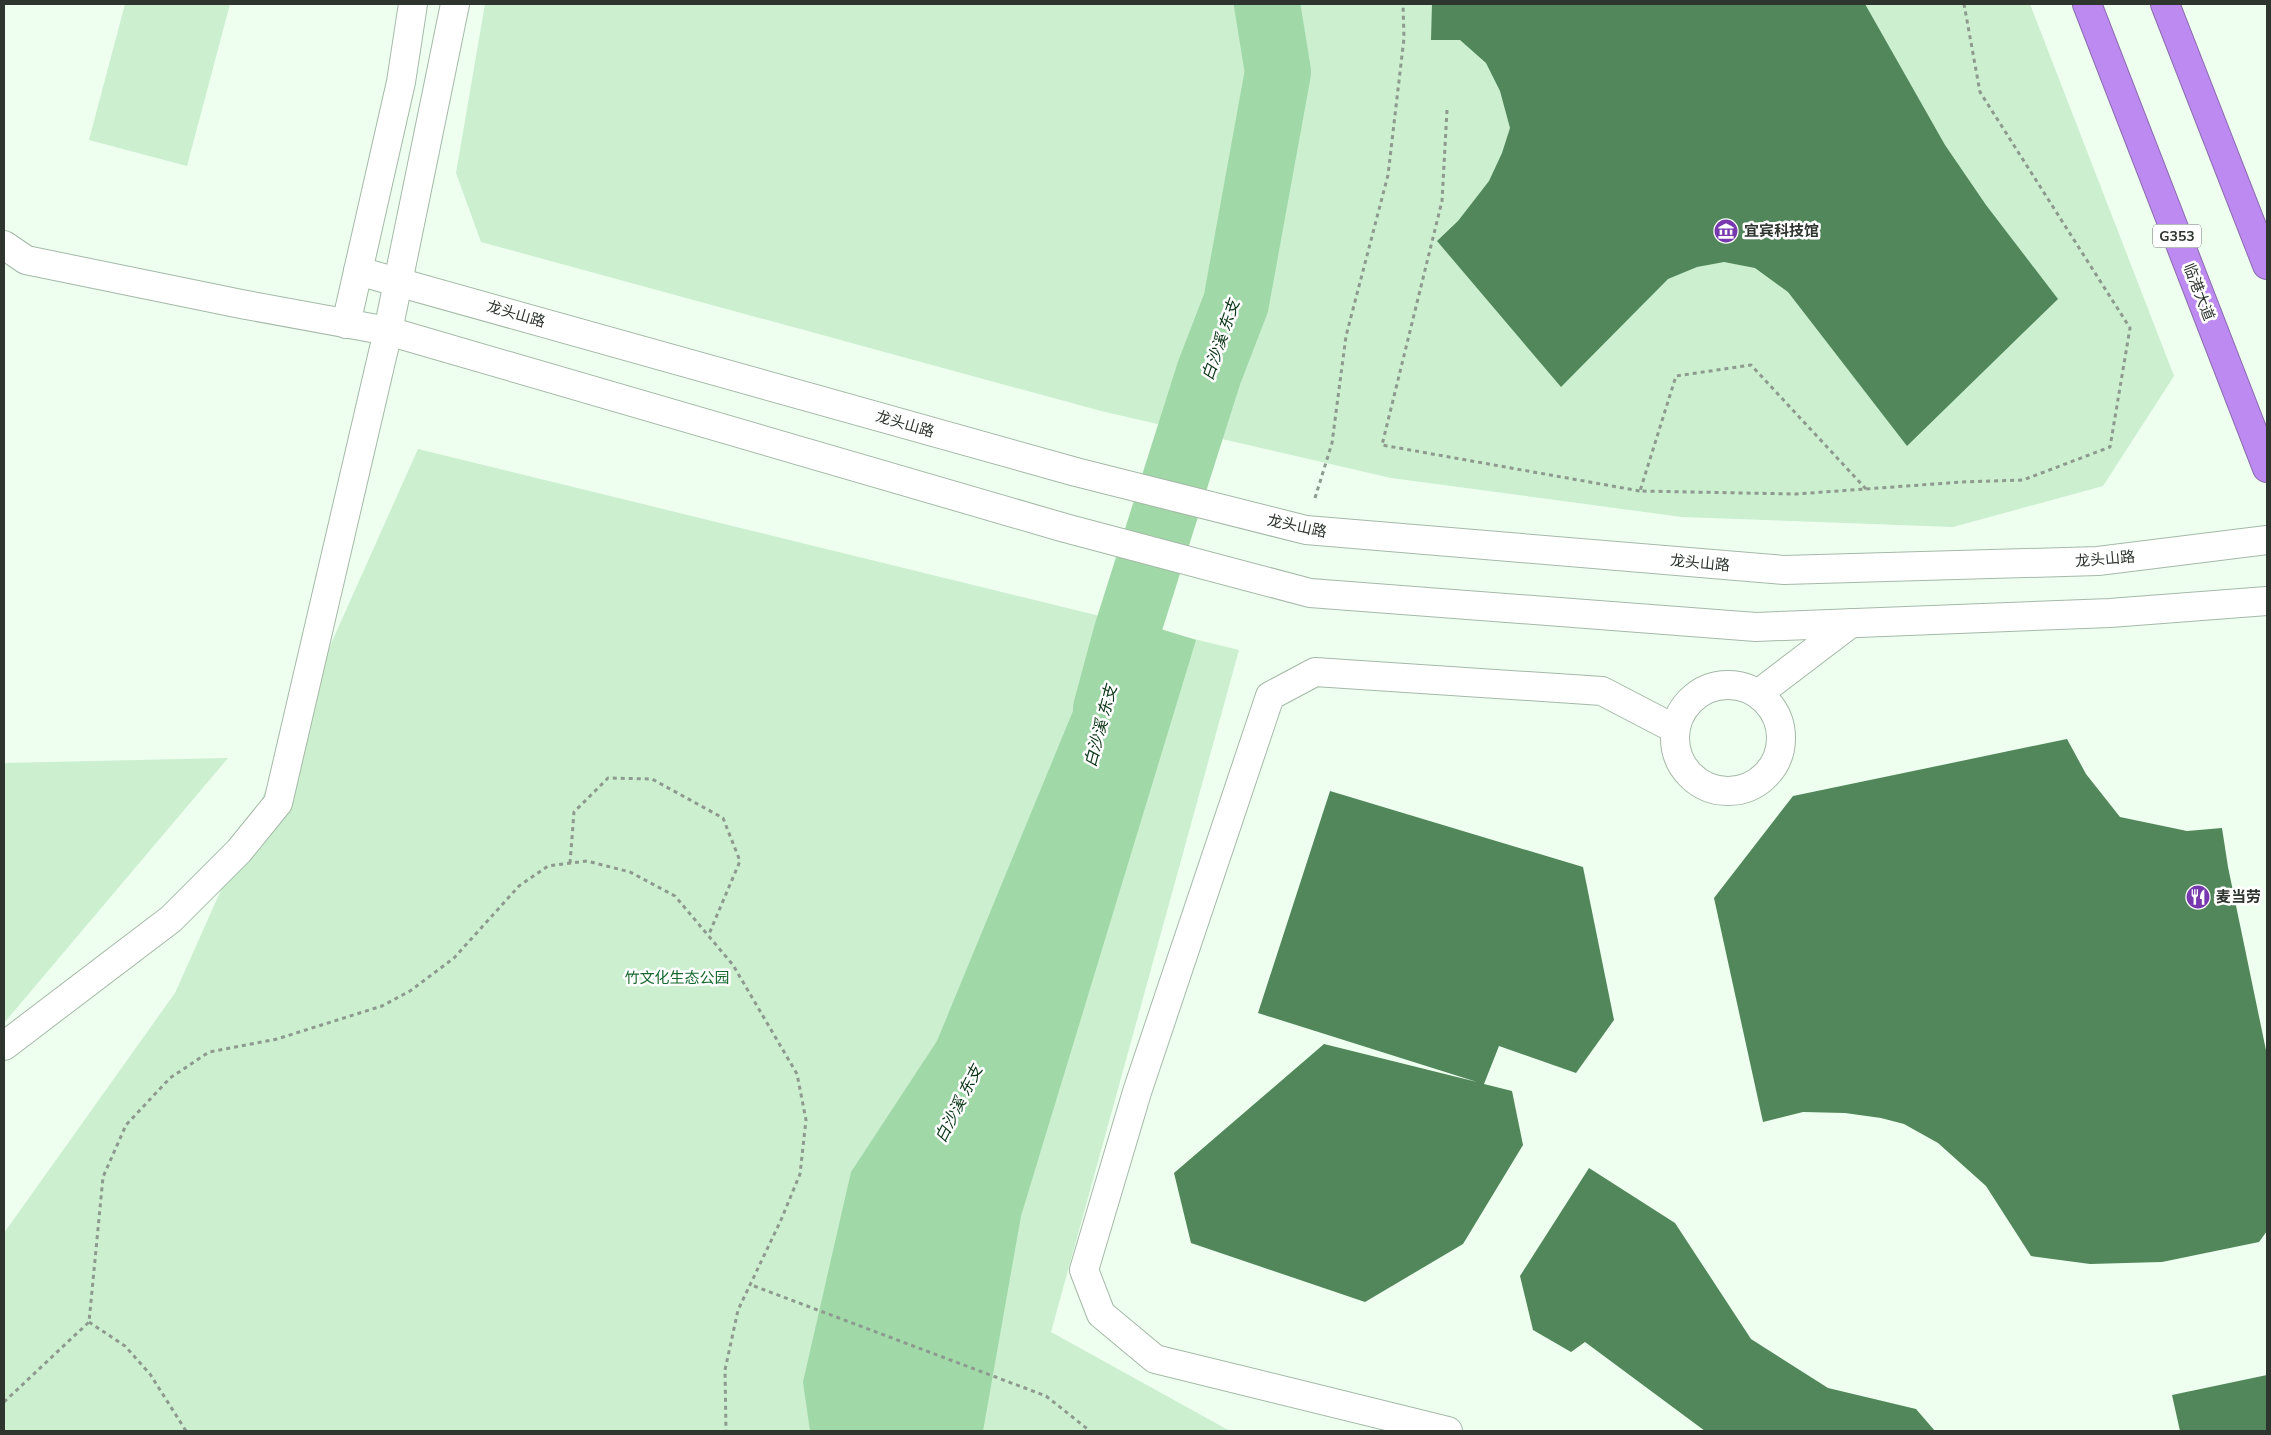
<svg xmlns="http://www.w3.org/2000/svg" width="2271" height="1435" font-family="'Nunito Sans','Noto Sans SC',sans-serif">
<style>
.green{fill:#cbefcf}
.water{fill:#a0d8a8}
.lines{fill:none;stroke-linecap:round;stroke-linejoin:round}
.river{stroke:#a0d8a8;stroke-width:66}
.building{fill:#52875b}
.minor-casing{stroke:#a5b9a7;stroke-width:30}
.highway-casing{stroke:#8b6cad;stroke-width:30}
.path{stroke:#8e9a8f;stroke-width:3;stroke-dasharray:4 4;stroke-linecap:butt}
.minor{stroke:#fff;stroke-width:28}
.highway{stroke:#bd8af1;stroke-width:28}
.labels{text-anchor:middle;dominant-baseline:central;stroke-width:5;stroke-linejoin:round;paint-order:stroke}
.shield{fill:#fff;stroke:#6c726d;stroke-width:1}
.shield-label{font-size:14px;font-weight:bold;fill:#2d352e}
.poi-label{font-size:15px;font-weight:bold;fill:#2d352e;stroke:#fff;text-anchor:start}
.street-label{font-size:15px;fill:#2d352e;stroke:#fff}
.park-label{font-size:15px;fill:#16682e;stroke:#fff}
.water-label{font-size:16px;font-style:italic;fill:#0b3516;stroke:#fff}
</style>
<rect width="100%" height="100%" fill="#eefff0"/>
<g class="green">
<polygon points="125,4 230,4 187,166 89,140"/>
<polygon points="485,4 2030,4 2174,376 2103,486 1953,527 1682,517 1391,478 1101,411 481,242 456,173"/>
<polygon points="418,449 1239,650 1051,1332 1230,1431 4,1431 4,1233 175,993"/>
<polygon points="228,758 4,1023 4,763"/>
</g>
<polygon class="water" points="1113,614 1196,640 1021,1216 983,1431 810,1431 803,1382 851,1172 937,1041"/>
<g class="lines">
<polyline class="river" points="1106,709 1126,635 1209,373 1236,303 1278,72 1267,4"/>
</g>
<g class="building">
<polygon points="1432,4 1865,4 1945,145 1986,205 2058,299 1907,446 1788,292 1755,268 1724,262 1697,267 1668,279 1561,387 1437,241 1458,221 1489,181 1502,153 1510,128 1500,91 1486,63 1460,40 1431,40"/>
<polygon points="2067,739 2086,774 2120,817 2187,831 2222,828 2228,867 2267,1055 2267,1231 2259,1242 2162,1262 2090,1264 2031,1256 1986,1186 1938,1143 1904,1124 1881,1118 1845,1113 1803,1112 1763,1122 1714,898 1793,796"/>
<polygon points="1330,791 1583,867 1614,1020 1576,1073 1499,1046 1484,1084 1512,1091 1523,1145 1463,1244 1365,1302 1191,1243 1174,1173 1324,1044 1477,1082 1258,1013"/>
<polygon points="1589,1168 1675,1223 1751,1339 1828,1388 1916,1409 1935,1431 1705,1431 1585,1342 1571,1352 1533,1330 1520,1276"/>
<polygon points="2267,1375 2267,1431 2180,1431 2172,1395"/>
</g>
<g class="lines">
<defs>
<g id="minor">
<polyline points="4,245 26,260 241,304 388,331 1065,528 1310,593 1756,627 2110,613 2267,601"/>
<polyline points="358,271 1076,472 1306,530 1784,570 2098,561 2267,540"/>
<polyline points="346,324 401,82 413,4"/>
<circle cx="1728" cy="738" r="53"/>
<polyline points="1758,694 1851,623"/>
<polyline points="4,1046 171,919 239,851 278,803 388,331 455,4"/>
<polyline points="1448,1431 1155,1359 1101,1314 1084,1270 1137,1092 1270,696 1315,672 1602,691 1675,729"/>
</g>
<g id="highway">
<polyline points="2087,4 2267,468"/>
<polyline points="2165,4 2267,265"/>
</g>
</defs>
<use href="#minor" class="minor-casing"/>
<use href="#highway" class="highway-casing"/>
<g class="path">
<polyline points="1447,110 1442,201 1382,445 1640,491"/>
<polyline points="1866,489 1751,365 1676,376 1640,491 1796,494 1962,482 2023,480 2110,447 2130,328 1980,92 1964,4"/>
<polyline points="1315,498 1332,443 1346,336 1388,175 1404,38 1403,4"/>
<polyline points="570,863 574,812 608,778 652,779 723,818 740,861 709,934"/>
<polyline points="754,1286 1046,1396 1090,1431"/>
<polyline points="89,1322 125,1346 150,1374 186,1431"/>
<polyline points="4,1402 89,1322 103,1177 126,1125 170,1078 209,1052 277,1039 382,1006 410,991 454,958 519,886 548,866 587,861 630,872 675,896 733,965 797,1074 806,1120 800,1174 781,1220 738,1310 725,1370 726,1431"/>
</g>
<use href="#minor" class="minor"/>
<use href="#highway" class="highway"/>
</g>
<defs>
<symbol id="museum-disc" viewBox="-11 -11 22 22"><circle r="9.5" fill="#7839ae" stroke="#fff"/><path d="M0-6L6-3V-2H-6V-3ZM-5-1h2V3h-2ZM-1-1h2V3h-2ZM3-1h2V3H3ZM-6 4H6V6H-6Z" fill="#fff"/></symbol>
<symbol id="restaurant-disc" viewBox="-11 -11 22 22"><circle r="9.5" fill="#7839ae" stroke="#fff"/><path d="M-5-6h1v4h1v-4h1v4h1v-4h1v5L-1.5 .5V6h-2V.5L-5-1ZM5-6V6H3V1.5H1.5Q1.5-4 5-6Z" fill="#fff"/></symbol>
</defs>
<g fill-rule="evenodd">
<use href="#museum-disc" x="1712" y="217" width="28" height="28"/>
<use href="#restaurant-disc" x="2184" y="883" width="28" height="28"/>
</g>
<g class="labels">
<rect class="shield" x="2153" y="224.5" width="48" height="23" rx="4"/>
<g class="shield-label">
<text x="2177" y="236">G353</text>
</g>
<g class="poi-label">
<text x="1744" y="231">宜宾科技馆</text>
<text x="2216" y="897">麦当劳</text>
</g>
<g class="street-label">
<text transform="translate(2199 292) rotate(69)">临港大道</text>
<text transform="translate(516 314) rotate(16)">龙头山路</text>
<text transform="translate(905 424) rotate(16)">龙头山路</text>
<text transform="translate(1297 526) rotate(12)">龙头山路</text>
<text transform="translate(2105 559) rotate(-5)">龙头山路</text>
<text transform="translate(1700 563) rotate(5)">龙头山路</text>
</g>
<g class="park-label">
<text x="677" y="978">竹文化生态公园</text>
</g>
<g class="water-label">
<text transform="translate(1221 340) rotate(-71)">白沙溪 东支</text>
<text transform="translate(1101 726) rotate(-75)">白沙溪 东支</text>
<text transform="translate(959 1104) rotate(-63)">白沙溪 东支</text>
</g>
</g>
<rect width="2271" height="1435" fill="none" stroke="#2d352e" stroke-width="10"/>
</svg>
